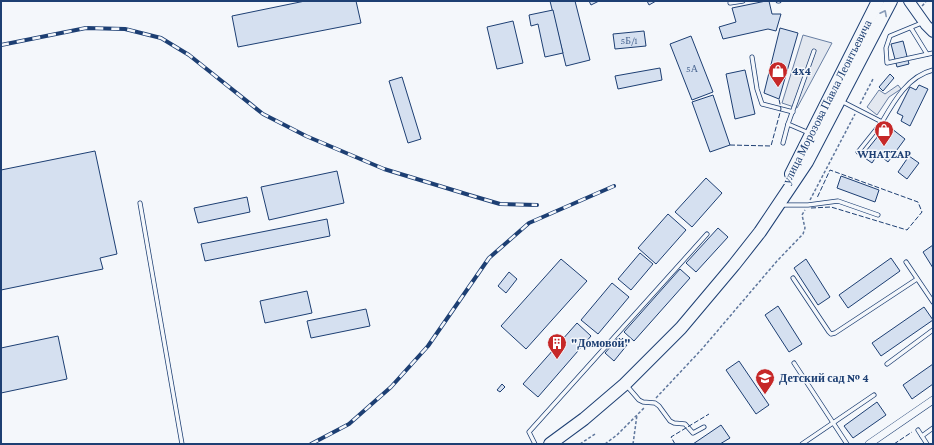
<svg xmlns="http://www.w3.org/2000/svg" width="934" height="445" font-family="'Crimson Pro',serif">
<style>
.parking{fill:#e3e8f0;stroke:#687fa3}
.building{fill:#d5e0f0;stroke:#1d3f73}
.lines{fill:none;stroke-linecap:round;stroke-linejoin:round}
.lane-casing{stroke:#1d3f73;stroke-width:5}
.street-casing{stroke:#1d3f73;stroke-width:8}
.secondary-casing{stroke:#1d3f73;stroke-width:12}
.primary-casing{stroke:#1d3f73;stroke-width:14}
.path{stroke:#5e769c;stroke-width:1.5;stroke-dasharray:3 2;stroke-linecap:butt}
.lane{stroke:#f4f7fb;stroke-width:3.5}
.street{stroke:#f4f7fb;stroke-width:7}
.secondary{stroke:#f4f7fb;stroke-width:10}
.primary{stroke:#f4f7fb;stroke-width:12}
.rail-casing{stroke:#1d3f73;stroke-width:4}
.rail{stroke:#f4f7fb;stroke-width:2.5;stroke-dasharray:8;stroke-linecap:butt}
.fence{stroke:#1d3f73;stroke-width:1;stroke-dasharray:5 2;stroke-linecap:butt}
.oneway{stroke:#889bb7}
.labels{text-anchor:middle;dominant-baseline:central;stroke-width:3;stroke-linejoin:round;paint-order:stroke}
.number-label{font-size:10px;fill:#4b6792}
.poi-label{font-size:12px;font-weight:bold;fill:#1d3f73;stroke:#f4f7fb;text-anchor:start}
.street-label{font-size:12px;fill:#1d3f73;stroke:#f4f7fb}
</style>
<rect width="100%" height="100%" fill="#f4f7fb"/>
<g class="parking">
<polygon points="803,35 832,43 797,108 782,103"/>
<polygon points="898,85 901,89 889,97 877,115 867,107 879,90 885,94"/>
</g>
<g class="building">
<polygon points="305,1 356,1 361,23 238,47 232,16"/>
<polygon points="550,1 575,1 590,60 566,66"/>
<polygon points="589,1 599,1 591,5"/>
<polygon points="647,1 656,1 649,5"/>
<polygon points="766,1 769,1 772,14 781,14 776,31 768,29 723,39 719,27 736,22 732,8"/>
<polygon points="553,10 563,53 545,57 538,24 531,26 529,15"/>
<polygon points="513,21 523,63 497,69 487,27"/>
<polygon points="780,28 798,33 779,99 764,93"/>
<polygon points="644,31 646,46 615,49 613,34"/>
<polygon points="691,36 713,92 692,100 670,44"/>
<polygon points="903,41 909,64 897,67 891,44"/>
<polygon points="660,68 662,80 618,89 615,76"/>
<polygon points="745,70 755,114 735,119 726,74"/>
<polygon points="890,74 894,78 883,91 879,87"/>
<polygon points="402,77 421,139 408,143 389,81"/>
<polygon points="919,85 928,89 910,126 901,121 903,116 897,113 910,87 916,90"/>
<polygon points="713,95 730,145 710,152 692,102"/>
<polygon points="887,125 905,139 888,162 878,154 872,163 862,156"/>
<polygon points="95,151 117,254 100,258 103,269 1,290 1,170"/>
<polygon points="909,156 919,163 907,179 898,172"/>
<polygon points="337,171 344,203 269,220 261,187"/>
<polygon points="841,176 879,190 875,202 837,188"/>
<polygon points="706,178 722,193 692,227 675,212"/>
<polygon points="247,197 250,212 198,223 194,208"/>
<polygon points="668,214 686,230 656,264 638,248"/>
<polygon points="327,219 330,236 205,261 201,244"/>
<polygon points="718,228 728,237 696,272 686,263"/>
<polygon points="933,245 933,268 923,252"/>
<polygon points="640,253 653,264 631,290 618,279"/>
<polygon points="891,258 900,271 848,308 839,295"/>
<polygon points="561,259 587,281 526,349 501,326"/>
<polygon points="806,259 830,297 818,305 794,268"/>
<polygon points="680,269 690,278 634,341 624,332"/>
<polygon points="509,272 517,279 506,293 498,286"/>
<polygon points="612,283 629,297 598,334 581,320"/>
<polygon points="307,291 312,313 265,323 260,301"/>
<polygon points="778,306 802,344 789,352 765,315"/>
<polygon points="924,307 933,320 881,356 872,343"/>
<polygon points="366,309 370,326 311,338 307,321"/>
<polygon points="577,323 591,336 538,397 523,384"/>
<polygon points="58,336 67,379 1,393 1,348"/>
<polygon points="618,338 627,345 614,361 605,353"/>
<polygon points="739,361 769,405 756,414 726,370"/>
<polygon points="933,364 933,384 912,399 903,385"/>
<polygon points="502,384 505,387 500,392 497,390"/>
<polygon points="877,402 886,415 853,438 844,426"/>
<polygon points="721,425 730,438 720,444 693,444"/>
</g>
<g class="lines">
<defs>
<g id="lane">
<polyline points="778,1 779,1"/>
<polyline points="730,3 743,1"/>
<polyline points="924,22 890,36 886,48 887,63 933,53"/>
<polyline points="911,28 927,54"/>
<polyline points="752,57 757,89 762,104 793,112"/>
<path d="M841,101L882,122C894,101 908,76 933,70"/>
<polyline points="809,133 788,124 814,51"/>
<polyline points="783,143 788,124"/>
<polyline points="858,152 882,122"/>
<polyline points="140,203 182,444"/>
<polyline points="782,205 808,205 838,201 878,215"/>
<polyline points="906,262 933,302"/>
<polyline points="793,278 829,332 831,334 835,333 917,279"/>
<polyline points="794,363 847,444"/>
<polyline points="887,364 933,330"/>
<polyline points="627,386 639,400 643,402 655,403 659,406 670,421 674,423 685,424 693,433 704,427"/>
<polyline points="918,430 927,444"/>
<polyline points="922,436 933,428"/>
<polyline points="535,444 529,432 707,234"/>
<polyline points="802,444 874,395"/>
</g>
<polyline id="street" points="869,444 933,400"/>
<polyline id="secondary" points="909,1 926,25 933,32"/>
<g id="primary">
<polyline points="791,174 878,1"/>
<polyline points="550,444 584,419 625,384 681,328 734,265 760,232 807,162 891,1"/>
</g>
</defs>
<use href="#lane" class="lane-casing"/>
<use href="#street" class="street-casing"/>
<use href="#secondary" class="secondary-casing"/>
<use href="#primary" class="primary-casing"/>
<g class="path">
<polyline points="922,6 925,3 926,1"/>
<polyline points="860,104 873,79"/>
<polyline points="810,200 855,114"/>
<polyline points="656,398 702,349 777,261 803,234 805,228 802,215 805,210"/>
<polyline points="580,444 595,434"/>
<polyline points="605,444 617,435 644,408"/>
<polyline points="633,444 637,415"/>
</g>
<use href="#lane" class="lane"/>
<use href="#street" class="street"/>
<use href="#secondary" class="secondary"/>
<use href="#primary" class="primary"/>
<defs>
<g id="rail">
<polyline points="1,45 86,28 125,29 161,38 189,55 263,114 306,136 384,169 466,194 500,204 537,205"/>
<polyline points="311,444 349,424 391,387 428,346 489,258 529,223 614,186"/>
</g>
</defs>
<use href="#rail" class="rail-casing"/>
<use href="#rail" class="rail"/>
<g class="fence">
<polyline points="730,145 771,146 781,109 779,99"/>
<polyline points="811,208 831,207 907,230 922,212 918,202 830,170 817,198"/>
<polyline points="675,444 671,437 709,414"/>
<polyline points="894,444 912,432"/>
</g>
</g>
<defs><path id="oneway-chevron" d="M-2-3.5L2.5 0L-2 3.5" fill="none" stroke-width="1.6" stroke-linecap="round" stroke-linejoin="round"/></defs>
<use class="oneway" href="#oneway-chevron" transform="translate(884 13) rotate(-63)"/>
<defs>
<symbol id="shop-pin" viewBox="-11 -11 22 30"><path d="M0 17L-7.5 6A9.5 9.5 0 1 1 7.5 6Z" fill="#c62828" stroke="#f4f7fb"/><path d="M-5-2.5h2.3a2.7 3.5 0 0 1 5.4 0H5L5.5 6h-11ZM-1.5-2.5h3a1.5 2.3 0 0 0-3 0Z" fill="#fff"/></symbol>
<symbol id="building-pin" viewBox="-11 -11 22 30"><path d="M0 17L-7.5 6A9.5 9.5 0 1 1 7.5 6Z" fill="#c62828" stroke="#f4f7fb"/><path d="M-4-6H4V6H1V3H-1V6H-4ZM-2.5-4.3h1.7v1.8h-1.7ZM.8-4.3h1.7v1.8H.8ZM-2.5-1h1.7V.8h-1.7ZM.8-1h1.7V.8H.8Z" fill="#fff"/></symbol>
<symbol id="school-pin" viewBox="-11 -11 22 30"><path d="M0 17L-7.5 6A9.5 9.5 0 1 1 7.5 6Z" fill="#c62828" stroke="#f4f7fb"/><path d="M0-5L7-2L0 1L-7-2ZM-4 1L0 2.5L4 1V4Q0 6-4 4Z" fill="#fff"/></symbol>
</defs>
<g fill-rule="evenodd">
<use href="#shop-pin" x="767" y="60" width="22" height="30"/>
<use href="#shop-pin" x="873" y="119" width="22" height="30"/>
<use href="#building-pin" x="546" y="332" width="22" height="30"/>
<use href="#school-pin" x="754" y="367" width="22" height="30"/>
</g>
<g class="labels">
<g class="number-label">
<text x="629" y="40">5Б/1</text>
<text x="692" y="68">5А</text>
</g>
<g class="poi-label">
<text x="792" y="71">4х4</text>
<text x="884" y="154" text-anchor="middle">WHATZAP</text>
<text x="571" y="343">"Домовой"</text>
<text x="779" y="378">Детский сад № 4</text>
</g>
<g class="street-label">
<text transform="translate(827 102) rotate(-63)">улица Морозова Павла Леонтьевича</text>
</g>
</g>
<rect width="934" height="445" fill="none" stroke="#1d3f73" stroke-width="4"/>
</svg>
